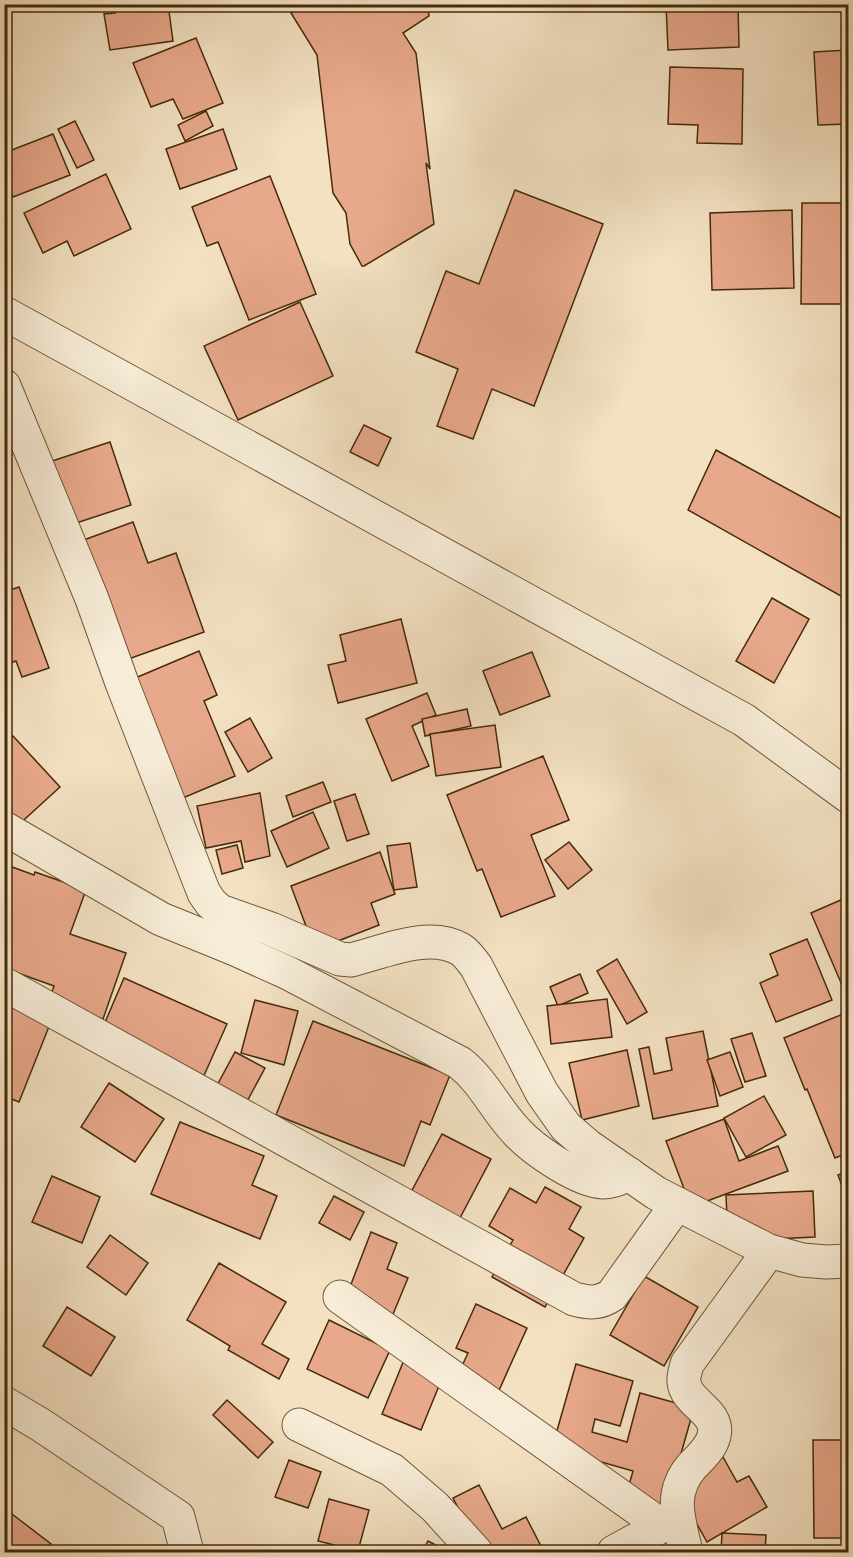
<svg xmlns="http://www.w3.org/2000/svg" width="853" height="1557" font-family="'Sorts Mill Goudy',serif">
<style>
.building{fill:#e8a88b;stroke:#452b09;stroke-width:1.5}
.lines{fill:none;stroke-linecap:round;stroke-linejoin:round}
.minor-casing{stroke:#705837;stroke-width:35}
.minor{stroke:#f7ecd7;stroke-width:33}
</style>
<rect width="100%" height="100%" fill="#f3e1c2"/>
<filter id="stains"><feTurbulence type="fractalNoise" baseFrequency=".00333" numOctaves="4"/><feColorMatrix values="0 0 0 0 .2 0 0 0 0 .09 0 0 0 0 .02 0 0 0 .5 -.17"/></filter>
<radialGradient id="worn" r=".72"><stop offset=".6" stop-color="#630" stop-opacity="0"/><stop offset="1" stop-color="#630" stop-opacity=".3"/></radialGradient>
<g class="building">
<polygon points="114,4 168,4 173,41 110,50 104,14 115,13"/>
<polygon points="306,4 427,4 429,16 403,33 416,53 430,169 426,163 434,224 364,266 362,266 350,244 346,213 333,193 317,55 291,13"/>
<polygon points="666,4 738,4 739,47 668,50"/>
<polygon points="196,38 223,103 183,119 173,99 151,107 133,63"/>
<polygon points="848,50 848,124 818,125 814,52"/>
<polygon points="670,67 743,69 742,144 697,143 698,125 668,124"/>
<polygon points="206,111 213,126 185,141 178,125"/>
<polygon points="75,121 94,160 77,168 58,129"/>
<polygon points="223,129 237,169 180,189 166,149"/>
<polygon points="53,134 70,175 13,197 4,176 4,153"/>
<polygon points="106,174 131,229 74,256 67,241 43,253 24,213"/>
<polygon points="270,176 316,294 249,320 218,242 207,246 192,207"/>
<polygon points="515,190 603,224 534,406 492,389 473,439 437,426 458,369 416,352 446,271 479,284"/>
<polygon points="802,203 848,203 848,304 801,304"/>
<polygon points="792,210 794,288 712,290 710,213"/>
<polygon points="300,302 333,376 238,420 204,346"/>
<polygon points="364,425 391,438 378,466 350,452"/>
<polygon points="110,442 131,505 67,526 46,463"/>
<polygon points="716,450 848,522 848,600 688,510"/>
<polygon points="133,522 148,563 176,553 204,632 120,662 70,545"/>
<polygon points="19,587 49,668 22,677 16,661 4,665 4,592"/>
<polygon points="772,598 809,619 774,683 736,661"/>
<polygon points="401,619 417,683 338,703 328,665 346,661 340,635"/>
<polygon points="199,651 217,695 204,701 235,776 178,800 133,679"/>
<polygon points="532,652 550,696 500,715 483,671"/>
<polygon points="427,693 436,715 412,726 429,766 392,781 366,719"/>
<polygon points="467,709 471,726 425,736 422,719"/>
<polygon points="250,718 272,758 248,772 225,732"/>
<polygon points="495,725 501,767 436,776 430,734"/>
<polygon points="13,736 60,787 4,838 4,743"/>
<polygon points="543,756 569,820 531,835 555,896 501,917 482,869 477,871 447,795"/>
<polygon points="323,782 331,802 293,817 286,796"/>
<polygon points="260,793 270,856 245,862 241,841 206,848 197,806"/>
<polygon points="355,794 369,834 347,841 334,801"/>
<polygon points="313,812 329,848 287,867 271,831"/>
<polygon points="569,842 592,870 568,889 545,860"/>
<polygon points="410,843 417,887 394,890 387,846"/>
<polygon points="237,845 243,868 222,874 216,850"/>
<polygon points="380,852 395,894 371,903 379,925 315,950 291,886"/>
<polygon points="4,864 34,875 35,872 86,890 70,934 126,953 103,1019 49,1000 54,986 4,968"/>
<polygon points="843,899 848,911 848,999 811,913"/>
<polygon points="807,939 832,1000 776,1022 760,983 778,975 770,954"/>
<polygon points="617,959 647,1012 627,1024 597,971"/>
<polygon points="580,974 588,993 558,1006 550,987"/>
<polygon points="124,978 227,1024 202,1080 100,1034"/>
<polygon points="607,999 612,1037 551,1044 547,1006"/>
<polygon points="255,1000 298,1011 284,1065 241,1053"/>
<polygon points="4,1001 52,1019 19,1102 4,1096"/>
<polygon points="848,1012 848,1153 835,1158 807,1089 805,1090 784,1038"/>
<polygon points="313,1021 450,1075 430,1125 421,1121 404,1166 276,1115"/>
<polygon points="703,1031 718,1106 653,1119 639,1049 649,1047 654,1074 672,1070 666,1038"/>
<polygon points="752,1033 766,1076 745,1082 731,1039"/>
<polygon points="627,1050 639,1106 582,1120 569,1063"/>
<polygon points="235,1052 265,1068 244,1107 214,1091"/>
<polygon points="730,1052 743,1087 720,1096 707,1060"/>
<polygon points="109,1083 164,1119 135,1162 81,1127"/>
<polygon points="764,1096 786,1135 746,1157 724,1118"/>
<polygon points="724,1119 739,1161 778,1146 788,1171 691,1207 666,1141"/>
<polygon points="180,1122 264,1156 252,1185 277,1196 260,1239 151,1194"/>
<polygon points="442,1134 491,1159 451,1235 402,1209"/>
<polygon points="848,1171 848,1202 838,1175"/>
<polygon points="52,1176 100,1197 82,1243 32,1222"/>
<polygon points="545,1187 581,1207 569,1229 584,1238 545,1307 492,1277 513,1240 489,1226 510,1188 536,1203"/>
<polygon points="813,1191 815,1237 728,1241 726,1195"/>
<polygon points="334,1196 364,1212 350,1240 319,1223"/>
<polygon points="371,1232 397,1243 387,1269 408,1278 391,1319 345,1300"/>
<polygon points="110,1235 148,1263 126,1295 87,1267"/>
<polygon points="219,1263 286,1302 262,1344 289,1359 279,1379 228,1350 230,1346 187,1320"/>
<polygon points="644,1276 698,1307 664,1366 610,1335"/>
<polygon points="476,1304 527,1328 496,1397 456,1379 468,1353 456,1348"/>
<polygon points="67,1307 115,1337 91,1376 43,1346"/>
<polygon points="329,1320 390,1350 368,1398 307,1369"/>
<polygon points="404,1360 443,1376 421,1430 382,1414"/>
<polygon points="576,1364 633,1381 620,1426 595,1419 592,1432 627,1442 640,1393 694,1408 665,1510 625,1499 633,1471 552,1448"/>
<polygon points="227,1400 273,1442 258,1458 213,1415"/>
<polygon points="813,1440 848,1440 848,1538 814,1538"/>
<polygon points="723,1457 737,1482 749,1476 767,1507 707,1542 675,1485"/>
<polygon points="289,1460 321,1472 308,1508 275,1497"/>
<polygon points="479,1485 502,1529 526,1517 544,1552 481,1552 453,1498"/>
<polygon points="329,1499 369,1510 358,1551 318,1541"/>
<polygon points="12,1514 51,1544 45,1552 4,1552 4,1524"/>
<polygon points="722,1533 766,1535 765,1552 721,1552"/>
<polygon points="428,1541 449,1552 422,1552"/>
</g>
<g class="lines">
<defs>
<g id="minor">
<polyline points="4,313 744,720 848,796"/>
<path d="M4,386L92,599L122,683L204,893L211,903L220,911L271,929L340,959L351,960C383,952 429,931 460,949C467,953 471,960 476,966L542,1093L566,1127L588,1146L656,1193L769,1251L802,1260L826,1262L848,1261"/>
<path d="M4,828L161,919L235,949L286,972L460,1063C484,1082 495,1109 516,1131C532,1149 578,1181 603,1182C613,1182 620,1178 629,1174"/>
<path d="M4,984L574,1299C589,1303 599,1304 612,1295L677,1204"/>
<polyline points="340,1297 662,1526"/>
<polyline points="4,1403 41,1425 178,1517 187,1552"/>
<polyline points="299,1425 392,1470 435,1507 476,1552"/>
<polyline points="614,1552 678,1517"/>
<path d="M686,1552C679,1520 668,1494 692,1466C700,1458 711,1448 714,1436C720,1411 686,1404 684,1382C683,1377 686,1369 687,1364L769,1251"/>
</g>
</defs>
<use href="#minor" class="minor-casing"/>
<use href="#minor" class="minor"/>
</g>
<rect width="853" height="1557" fill="none" stroke="#f3e1c2" stroke-width="24"/>
<rect x="6" y="6" width="841" height="1545" fill="none" stroke="#452b09" stroke-width="3"/>
<rect x="12" y="12" width="829" height="1533" fill="none" stroke="#452b09" stroke-width="1.5"/>
<rect width="100%" height="100%" filter="url(#stains)"/>
<rect width="100%" height="100%" fill="url(#worn)"/>
</svg>
